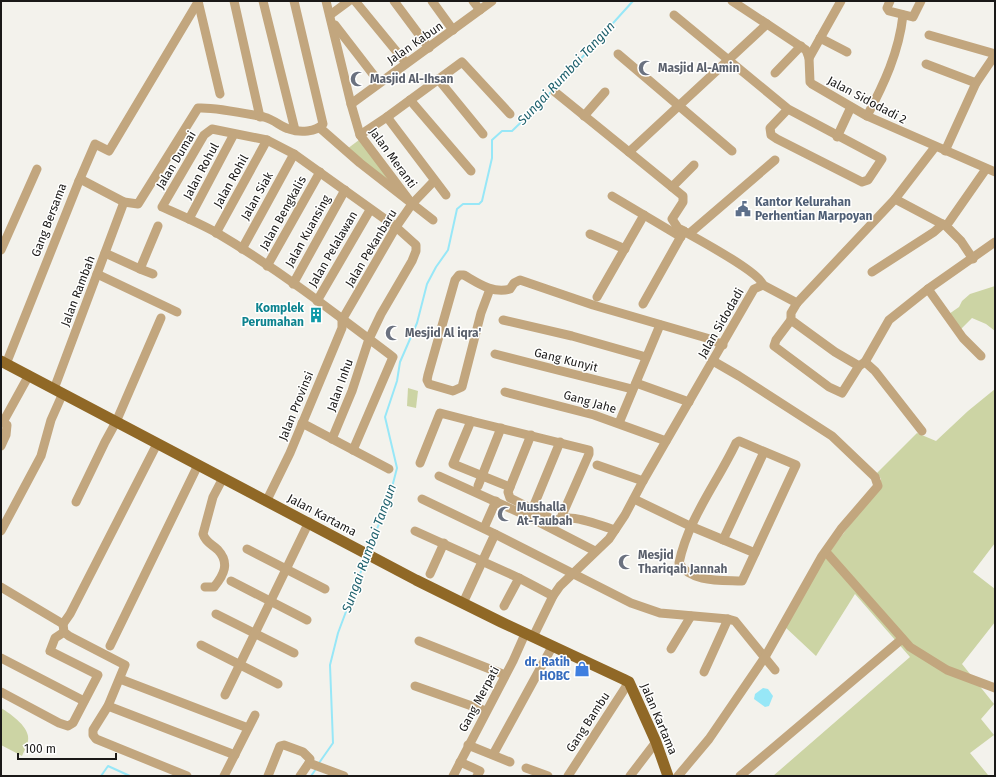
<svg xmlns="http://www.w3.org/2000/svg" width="996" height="777" font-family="'Fira Sans',sans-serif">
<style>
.green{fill:#ccd4a4}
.water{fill:#97e7f7}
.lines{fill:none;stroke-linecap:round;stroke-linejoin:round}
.stream{stroke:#97e7f7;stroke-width:2}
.minor{stroke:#c2a67e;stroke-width:9}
.major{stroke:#906826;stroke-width:11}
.labels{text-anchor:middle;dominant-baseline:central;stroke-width:3;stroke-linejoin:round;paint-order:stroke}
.street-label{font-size:12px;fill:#1a1918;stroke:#fffffe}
.worship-label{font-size:12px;font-weight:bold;fill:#5b616d;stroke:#fffffe;text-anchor:start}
.service-label{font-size:12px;font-weight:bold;fill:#4e5e75;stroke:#fffffe;text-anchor:start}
.culture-label{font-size:12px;font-weight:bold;fill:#0d838f;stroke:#fffffe;text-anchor:end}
.shop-label{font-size:12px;font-weight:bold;fill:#366cbe;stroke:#fffffe;text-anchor:end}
.water-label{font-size:13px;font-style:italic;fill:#20626e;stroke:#fffffe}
</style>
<rect width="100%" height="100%" fill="#f3f2ec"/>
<g class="green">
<polygon points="359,140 403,195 347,149"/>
<polygon points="995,286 995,331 986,324 972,318 960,330 949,314 959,307 962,301 970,294"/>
<polygon points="408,388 418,391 416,408 407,406"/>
<polygon points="995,389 995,543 973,572 995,589 995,622 962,664 994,704 981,719 994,735 970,753 988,775 773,776 910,657 855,594 816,656 784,626 824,559 881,484 881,479 877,473 917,433 936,441 968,411"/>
<path d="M1,708C11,714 31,728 28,741C27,746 24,751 22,756L1,745Z"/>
</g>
<polygon class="water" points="763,688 768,689 773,696 769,706 765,707 754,699 755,694"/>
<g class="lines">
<g class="stream">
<polyline points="369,550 390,495 397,468 385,417 397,381 400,362 417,323 427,284 436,267 448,250 457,209 463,204 479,204 482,201 492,158 492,140 502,131 512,131 540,104 633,1"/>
<polyline points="319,763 333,743 330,665 338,633 366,558"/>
<polyline points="101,776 108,766 130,776"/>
<polyline points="311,776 316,769"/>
</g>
<g class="minor">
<polyline points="198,1 220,94"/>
<polyline points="234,1 260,117"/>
<polyline points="263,1 295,130"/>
<polyline points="326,1 351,104 360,135 412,204"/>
<polyline points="355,1 406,63"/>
<polyline points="394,1 429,48"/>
<polyline points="432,1 453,30"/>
<polyline points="473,1 480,10"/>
<polyline points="732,1 767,24"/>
<polyline points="890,1 887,8 889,11 913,17 921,1"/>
<polyline points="330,15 349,1"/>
<polyline points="674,15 788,109 882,159 868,180 862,182 777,139 771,135 770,128 788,109"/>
<polyline points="335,25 379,82"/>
<polyline points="929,35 995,54"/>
<polyline points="820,38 847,52"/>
<polyline points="618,54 732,151"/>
<polyline points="809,58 841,1"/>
<polyline points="926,64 976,83"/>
<polyline points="775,73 801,46"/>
<polyline points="438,79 483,134"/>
<polyline points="555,92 629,152"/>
<polyline points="410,100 471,171"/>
<polyline points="351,104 492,1"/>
<polyline points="584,116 605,92"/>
<path d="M867,116C884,84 899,52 903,15"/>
<polyline points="387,117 462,62 510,114"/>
<polyline points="320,128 360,163 433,220"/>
<polyline points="360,135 387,117 446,195"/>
<polyline points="837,137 851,107"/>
<polyline points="945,151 976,83 995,55"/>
<polyline points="79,181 95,144 109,151 198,2"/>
<polyline points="672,187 694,165"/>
<polyline points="612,196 681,237"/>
<polyline points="895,199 946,226 961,241 973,259"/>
<polyline points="189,219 234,134"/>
<polyline points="949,222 986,169"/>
<polyline points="216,233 267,140"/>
<polyline points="690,233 775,160"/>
<polyline points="590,234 625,249"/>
<polyline points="242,249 294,154"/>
<polyline points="1,250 37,169"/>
<polyline points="105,253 140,269 158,226"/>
<polyline points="267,266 320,172"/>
<polyline points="140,269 153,274"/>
<polyline points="872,272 934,232 943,224"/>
<polyline points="97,274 177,312"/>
<polyline points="293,284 345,190"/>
<path d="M763,285C760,272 692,236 678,228L672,219L683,202V196L629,152L767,24L806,50L809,58L810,82L812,84L867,116L995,172"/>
<path d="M490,289L481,313L462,387L453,391L429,384L427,380L428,375L455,280L459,275H464C478,283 493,294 510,289L514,283L520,280L593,305L710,339L723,345"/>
<polyline points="928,289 963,338 981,356"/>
<polyline points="597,297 644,215"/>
<polyline points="317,301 370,210"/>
<polyline points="797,303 791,313 791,320 835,352 859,366 865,362 875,371 922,431"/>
<polyline points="643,304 684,231"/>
<polyline points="503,320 572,336 646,357"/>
<polyline points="791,320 776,340 774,346 829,387 842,393 859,366"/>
<polyline points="495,354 632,389"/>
<polyline points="865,362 889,320 928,289 995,242"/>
<path d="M6,364L79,181L82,180L124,202L138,204L198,108C213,107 249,114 264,117C275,120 281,127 289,129C300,133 316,132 323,124L294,1"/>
<polyline points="636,383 689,402"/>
<polyline points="54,389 124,202"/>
<polyline points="505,392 594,415 666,441"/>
<polyline points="1,421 7,425 6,435 1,446"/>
<polyline points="3,422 29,375"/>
<polyline points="302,423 389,469"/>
<polyline points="619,423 660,325"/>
<path d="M332,439L352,391L369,339L381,314L412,261L416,251V245L396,227L294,154L267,140L212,129L204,135L162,207C180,215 199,223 217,233C278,269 336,314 393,357L353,450"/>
<path d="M739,441L796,465L742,581C722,580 691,583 679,563C688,519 717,483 736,443Z"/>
<polyline points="420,463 440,413 471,421"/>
<polyline points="597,465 643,481"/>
<polyline points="439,476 527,516 595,551"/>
<polyline points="478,486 501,428"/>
<polyline points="510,487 531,435"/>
<polyline points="422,499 495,534 631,603 660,613 728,619 735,621 775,670"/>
<polyline points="634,499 690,526 755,553"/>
<polyline points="267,500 290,453 342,328 342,320 396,227 412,204 434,181"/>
<polyline points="76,502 105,442 116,422 161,318"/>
<polyline points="532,510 560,442"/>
<path d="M560,520L589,454V450L471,421L453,464L510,487L508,492L510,498L554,520C559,520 564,518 569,518C584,518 601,526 615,530"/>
<polyline points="484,528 496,501"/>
<polyline points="1,531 41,456 51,420 63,393"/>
<polyline points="415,531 519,578 553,596"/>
<polyline points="723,540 764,452"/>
<polyline points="247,549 325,589"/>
<polyline points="826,552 910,647 947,670 995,688"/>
<polyline points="430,574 444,543"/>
<polyline points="231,581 307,620"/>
<polyline points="1,587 63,624 70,614 157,444"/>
<path d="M205,587H214C224,575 230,563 218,550C212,544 206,543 203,534L213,497L223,478"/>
<polyline points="463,603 495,534"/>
<polyline points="504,606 519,578"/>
<polyline points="216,614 294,653"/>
<polyline points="63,624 64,632 69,636 125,665 108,706 93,730 93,735 96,739 187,776"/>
<polyline points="533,637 553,596 560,586 609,539 625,515 643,481 754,289 763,285 797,303 895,199 935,147"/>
<polyline points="419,641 505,675"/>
<polyline points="201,645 278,684"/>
<polyline points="110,646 198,465"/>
<polyline points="671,649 691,616"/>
<polyline points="1,658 84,701"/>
<polyline points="704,672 728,619"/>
<polyline points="120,679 248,728"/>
<polyline points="415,686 486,711"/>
<polyline points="1,692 59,723 68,726 73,723 98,675 50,651 55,638 64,632"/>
<polyline points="225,695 309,522"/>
<polyline points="108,706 235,755"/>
<polyline points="468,745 510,762"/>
<polyline points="495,751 552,647"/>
<polyline points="460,762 480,771 477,776"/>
<polyline points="526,768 548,776"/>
<polyline points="224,776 255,715"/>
<polyline points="268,776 280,746 284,745 303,752 310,759 309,763"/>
<polyline points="300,776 309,763 344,776"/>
<polyline points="453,776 513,661 525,634"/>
<polyline points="568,776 629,682"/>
<polyline points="630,776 656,742"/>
<polyline points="678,776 709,739 765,657 822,556 841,529 878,486 875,477 832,436 739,376 713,361"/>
<polyline points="740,776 902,639"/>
</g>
<polyline class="major" points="1,361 416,580 501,622 623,679 629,682 656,742 668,776"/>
</g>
<defs>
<symbol id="mosque-bare" viewBox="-9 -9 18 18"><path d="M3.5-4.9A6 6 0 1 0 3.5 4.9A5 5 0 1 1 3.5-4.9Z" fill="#6b7280" stroke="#fffffe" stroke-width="2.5" paint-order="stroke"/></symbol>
<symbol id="civic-bare" viewBox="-9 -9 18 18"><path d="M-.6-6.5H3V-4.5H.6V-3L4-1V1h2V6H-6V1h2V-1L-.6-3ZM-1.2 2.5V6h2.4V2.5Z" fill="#5c6f8a" stroke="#fffffe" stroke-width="2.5" paint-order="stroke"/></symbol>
<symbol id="building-bare" viewBox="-9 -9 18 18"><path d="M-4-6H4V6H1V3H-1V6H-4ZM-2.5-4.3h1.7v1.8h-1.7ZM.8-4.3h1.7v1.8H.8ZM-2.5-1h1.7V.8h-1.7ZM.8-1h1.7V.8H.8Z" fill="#0f9aa8" stroke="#fffffe" stroke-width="2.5" paint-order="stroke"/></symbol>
<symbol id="shop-bare" viewBox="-9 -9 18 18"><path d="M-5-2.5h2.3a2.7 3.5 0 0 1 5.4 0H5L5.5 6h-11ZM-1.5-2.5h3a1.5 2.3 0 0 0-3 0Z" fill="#3f7fe0" stroke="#fffffe" stroke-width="2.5" paint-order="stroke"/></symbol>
</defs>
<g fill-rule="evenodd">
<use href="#mosque-bare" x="635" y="57" width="22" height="22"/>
<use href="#mosque-bare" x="347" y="68" width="22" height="22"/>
<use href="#civic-bare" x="732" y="198" width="22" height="22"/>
<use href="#building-bare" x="305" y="304" width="22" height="22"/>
<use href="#mosque-bare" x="382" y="322" width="22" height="22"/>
<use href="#mosque-bare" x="494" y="503" width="22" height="22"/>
<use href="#mosque-bare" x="615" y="551" width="22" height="22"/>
<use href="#shop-bare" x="571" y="658" width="22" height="22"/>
</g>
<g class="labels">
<g class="street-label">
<text transform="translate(415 43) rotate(-35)">Jalan Kabun</text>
<text transform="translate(867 100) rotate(28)">Jalan Sidodadi 2</text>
<text transform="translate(393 158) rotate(54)">Jalan Meranti</text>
<text transform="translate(176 160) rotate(-59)">Jalan Dumai</text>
<text transform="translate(201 171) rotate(-62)">Jalan Rohul</text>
<text transform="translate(231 181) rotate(-61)">Jalan Rohil</text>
<text transform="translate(257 196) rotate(-61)">Jalan Siak</text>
<text transform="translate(283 213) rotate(-61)">Jalan Bengkalis</text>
<text transform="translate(49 220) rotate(-69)">Gang Bersama</text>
<text transform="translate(308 231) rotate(-61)">Jalan Kuansing</text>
<text transform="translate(371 248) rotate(-59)">Jalan Pekanbaru</text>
<text transform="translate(333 249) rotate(-60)">Jalan Pelalawan</text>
<text transform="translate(78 291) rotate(-69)">Jalan Rambah</text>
<text transform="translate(721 323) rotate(-60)">Jalan Sidodadi</text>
<text transform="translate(566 360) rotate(14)">Gang Kunyit</text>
<text transform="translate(340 385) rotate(-70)">Jalan Inhu</text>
<text transform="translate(590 402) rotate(16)">Gang Jahe</text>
<text transform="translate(296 406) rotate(-68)">Jalan Provinsi</text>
<text transform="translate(322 515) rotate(28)">Jalan Kartama</text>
<text transform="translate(479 699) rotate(-62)">Gang Merpati</text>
<text transform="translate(659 719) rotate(67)">Jalan Kartama</text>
<text transform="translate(588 722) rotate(-57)">Gang Bambu</text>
</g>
<g class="worship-label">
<text x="658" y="68">Masjid Al-Amin</text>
<text x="370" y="79">Masjid Al-Ihsan</text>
<text x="405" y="333">Mesjid Al iqra'</text>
<text x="517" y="507">Mushalla<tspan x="517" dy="14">At-Taubah</tspan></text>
<text x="638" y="555">Mesjid<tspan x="638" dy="14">Thariqah Jannah</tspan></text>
</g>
<g class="service-label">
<text x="755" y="202">Kantor Kelurahan<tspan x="755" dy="14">Perhentian Marpoyan</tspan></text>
</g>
<g class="culture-label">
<text x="304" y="308">Komplek<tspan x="304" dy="14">Perumahan</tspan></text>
</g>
<g class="shop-label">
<text x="570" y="662">dr. Ratih<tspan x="570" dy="14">HOBC</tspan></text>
</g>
<g class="water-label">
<text transform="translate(566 73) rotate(-47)">Sungai Rumbai Tangun</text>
<text transform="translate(369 548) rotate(-70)">Sungai Rumbai Tangun</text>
</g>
</g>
<rect width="996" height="777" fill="none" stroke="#1a1918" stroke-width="4"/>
<path d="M18 753v6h98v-6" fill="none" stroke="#1a1918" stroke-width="2"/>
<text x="24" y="753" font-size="12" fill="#1a1918" stroke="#fffffe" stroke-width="3" paint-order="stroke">100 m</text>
</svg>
